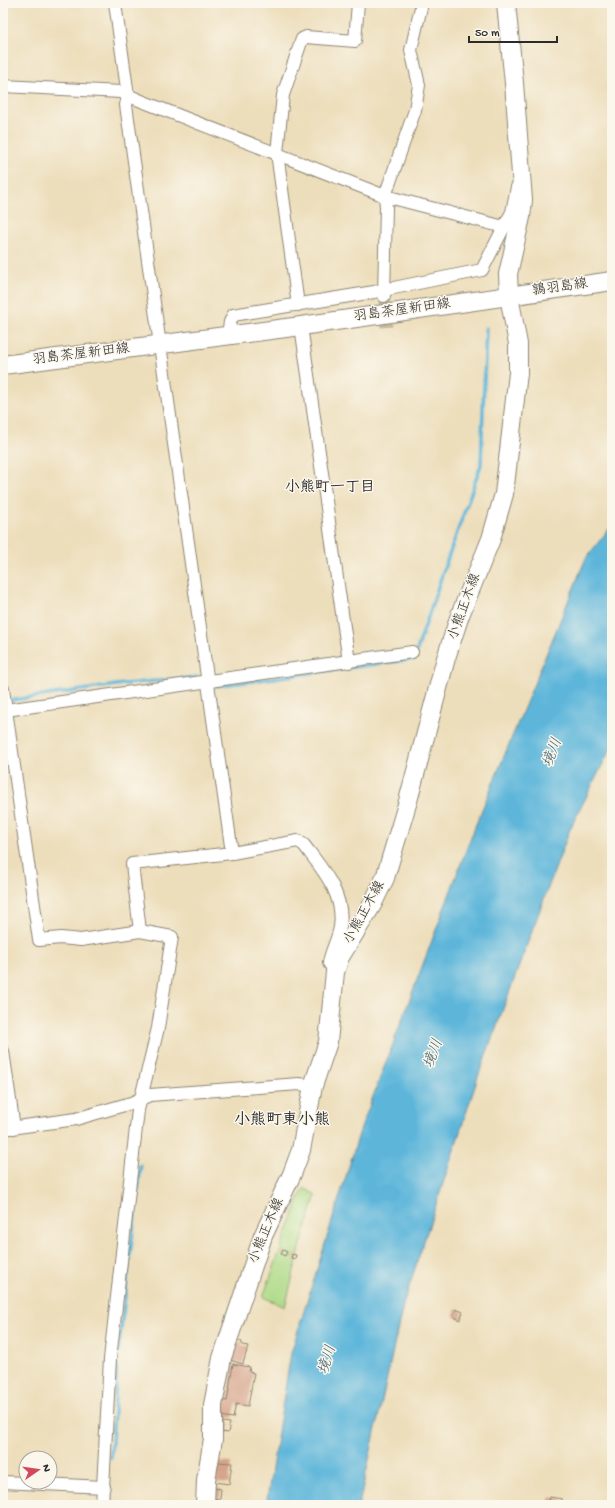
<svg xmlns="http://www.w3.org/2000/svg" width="615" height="1508" font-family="'Gochi Hand','Klee One',sans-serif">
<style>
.green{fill:#aeda87;stroke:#6c8259}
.water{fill:#5db6da;stroke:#447082}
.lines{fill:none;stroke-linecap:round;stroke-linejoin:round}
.stream{stroke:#5db6da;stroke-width:3.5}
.building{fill:#d5a389}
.minor-tunnel{stroke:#c6ba9e;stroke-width:12;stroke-dasharray:12 6;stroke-linecap:butt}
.minor-casing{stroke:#8c8473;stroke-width:14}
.secondary-casing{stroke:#8c8473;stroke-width:20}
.minor{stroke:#fff;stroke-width:12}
.secondary{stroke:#fff;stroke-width:18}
.labels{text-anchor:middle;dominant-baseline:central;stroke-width:3;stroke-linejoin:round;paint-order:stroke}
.street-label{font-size:14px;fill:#2b2b2b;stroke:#fbf7ec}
.neighbourhood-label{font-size:15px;font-weight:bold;fill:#2b2b2b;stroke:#fbf7ec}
.water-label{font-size:15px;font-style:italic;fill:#3c5c68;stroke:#fbf7ec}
.quarter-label{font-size:16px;font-weight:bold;fill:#2b2b2b;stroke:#fbf7ec}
</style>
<rect width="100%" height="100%" fill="#fbf7ec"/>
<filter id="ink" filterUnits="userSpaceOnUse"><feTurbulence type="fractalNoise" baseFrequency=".025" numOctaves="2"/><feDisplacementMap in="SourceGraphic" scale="8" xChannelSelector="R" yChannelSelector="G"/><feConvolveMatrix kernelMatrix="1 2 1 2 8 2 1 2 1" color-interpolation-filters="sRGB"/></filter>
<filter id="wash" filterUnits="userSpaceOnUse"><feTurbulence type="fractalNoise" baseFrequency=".012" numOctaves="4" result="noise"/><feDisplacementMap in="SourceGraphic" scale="16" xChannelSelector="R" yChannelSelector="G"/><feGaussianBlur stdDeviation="0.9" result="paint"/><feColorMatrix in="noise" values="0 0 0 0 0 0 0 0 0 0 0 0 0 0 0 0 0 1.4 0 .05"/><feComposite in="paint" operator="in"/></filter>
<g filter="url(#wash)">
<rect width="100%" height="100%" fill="#eddebb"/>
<polygon class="green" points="304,1188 316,1195 301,1244 285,1307 263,1297 299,1199"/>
<polygon class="water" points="612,525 612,746 570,829 480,1071 403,1305 359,1505 266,1505 291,1353 360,1131 474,829 586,558"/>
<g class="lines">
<g class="stream">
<polyline points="215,686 414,659 444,569 481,465 486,328"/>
<polyline points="6,701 123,684 198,677"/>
<polyline points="118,1353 141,1165"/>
<polyline points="111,1458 117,1366"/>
</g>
</g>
<g id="blocks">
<g class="building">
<polygon points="283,1250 287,1252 285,1256 281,1254"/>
<polygon points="292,1254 296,1255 295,1259 291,1258"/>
<polygon points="456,1309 463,1312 460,1320 453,1316"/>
<polygon points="236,1340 242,1342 242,1345 248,1346 243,1364 230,1360"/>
<polygon points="233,1364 250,1367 249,1372 254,1373 248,1406 236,1404 233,1418 220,1416 222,1400 227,1401"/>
<polygon points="223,1422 230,1423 228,1433 221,1432"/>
<polygon points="217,1462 232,1463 229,1484 214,1482"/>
<polygon points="213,1488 221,1489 220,1499 212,1498"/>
<polygon points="550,1497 562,1499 561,1503 549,1501"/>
</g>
</g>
</g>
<g filter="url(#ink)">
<use href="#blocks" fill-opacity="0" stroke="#8c8473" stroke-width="1"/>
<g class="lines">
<polyline class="minor-tunnel" points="384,297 387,332"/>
<defs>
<g id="minor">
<polyline points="115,3 128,96 126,105 232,853"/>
<polyline points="3,86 121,92 139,100 385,196 504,227 512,212 517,187"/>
<polyline points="384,296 386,207 385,196 415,110 419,85 411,50 422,3"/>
<polyline points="298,305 277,153 283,95 302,39 306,37 355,41 358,3"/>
<polyline points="301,326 349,662"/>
<polyline points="228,335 230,322 233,315 374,292 482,270 504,227"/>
<polyline points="3,689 39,940 61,938 81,940 140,931 172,937 158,1028 138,1110 110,1359 102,1505"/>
<polyline points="6,710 412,652"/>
<path d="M140,931L132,864L232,853L298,841L304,845C322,869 345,894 340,927C338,940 331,950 329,963L335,972"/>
<polyline points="3,1051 14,1128"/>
<polyline points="3,1129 76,1119 131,1103 150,1095 299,1084 313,1086"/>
<polyline points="3,1482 104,1487"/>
</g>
<g id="secondary">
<polyline points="3,365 301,326 612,281"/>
<polyline points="205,1505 206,1480 213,1439 213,1405 222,1358 263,1236 292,1174 301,1150 313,1086 328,1042 335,972 340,957 372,905 385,878 408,801 446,658 460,615 491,539 504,494 518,373 518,344 509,296 508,274 521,217 523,200 514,83 506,3"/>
</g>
</defs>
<use href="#minor" class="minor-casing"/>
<use href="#secondary" class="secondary-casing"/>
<use href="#minor" class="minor"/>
<use href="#secondary" class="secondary"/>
</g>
</g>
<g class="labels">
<g class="street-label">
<text transform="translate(560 288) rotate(-8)">鶉羽島線</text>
<text transform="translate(402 311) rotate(-8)">羽島茶屋新田線</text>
<text transform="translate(81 355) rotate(-7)">羽島茶屋新田線</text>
<text transform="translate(465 607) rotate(-70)">小熊正木線</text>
<text transform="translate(365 913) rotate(-61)">小熊正木線</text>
<text transform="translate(267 1231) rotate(-67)">小熊正木線</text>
</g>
<g class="neighbourhood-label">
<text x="330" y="488">小熊町一丁目</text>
</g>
<g class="water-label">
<text transform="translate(553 753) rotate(-68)">境川</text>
<text transform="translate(434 1054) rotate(-69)">境川</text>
<text transform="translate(328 1360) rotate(-73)">境川</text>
</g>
<g class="quarter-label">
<text x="282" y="1121">小熊町東小熊</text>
</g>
</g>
<rect width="615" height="1508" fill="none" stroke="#fbf7ec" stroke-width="16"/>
<g transform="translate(38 1470) rotate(77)"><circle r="19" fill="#fbf7ec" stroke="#a8a59f"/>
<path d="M0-3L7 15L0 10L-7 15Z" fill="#d1495b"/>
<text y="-6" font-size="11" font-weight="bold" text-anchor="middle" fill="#2b2b2b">N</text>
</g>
<path d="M469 36v6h88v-6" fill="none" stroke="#2b2b2b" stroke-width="2"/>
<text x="475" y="36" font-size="12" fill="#2b2b2b" stroke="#fbf7ec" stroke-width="3" paint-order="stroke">50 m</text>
</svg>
